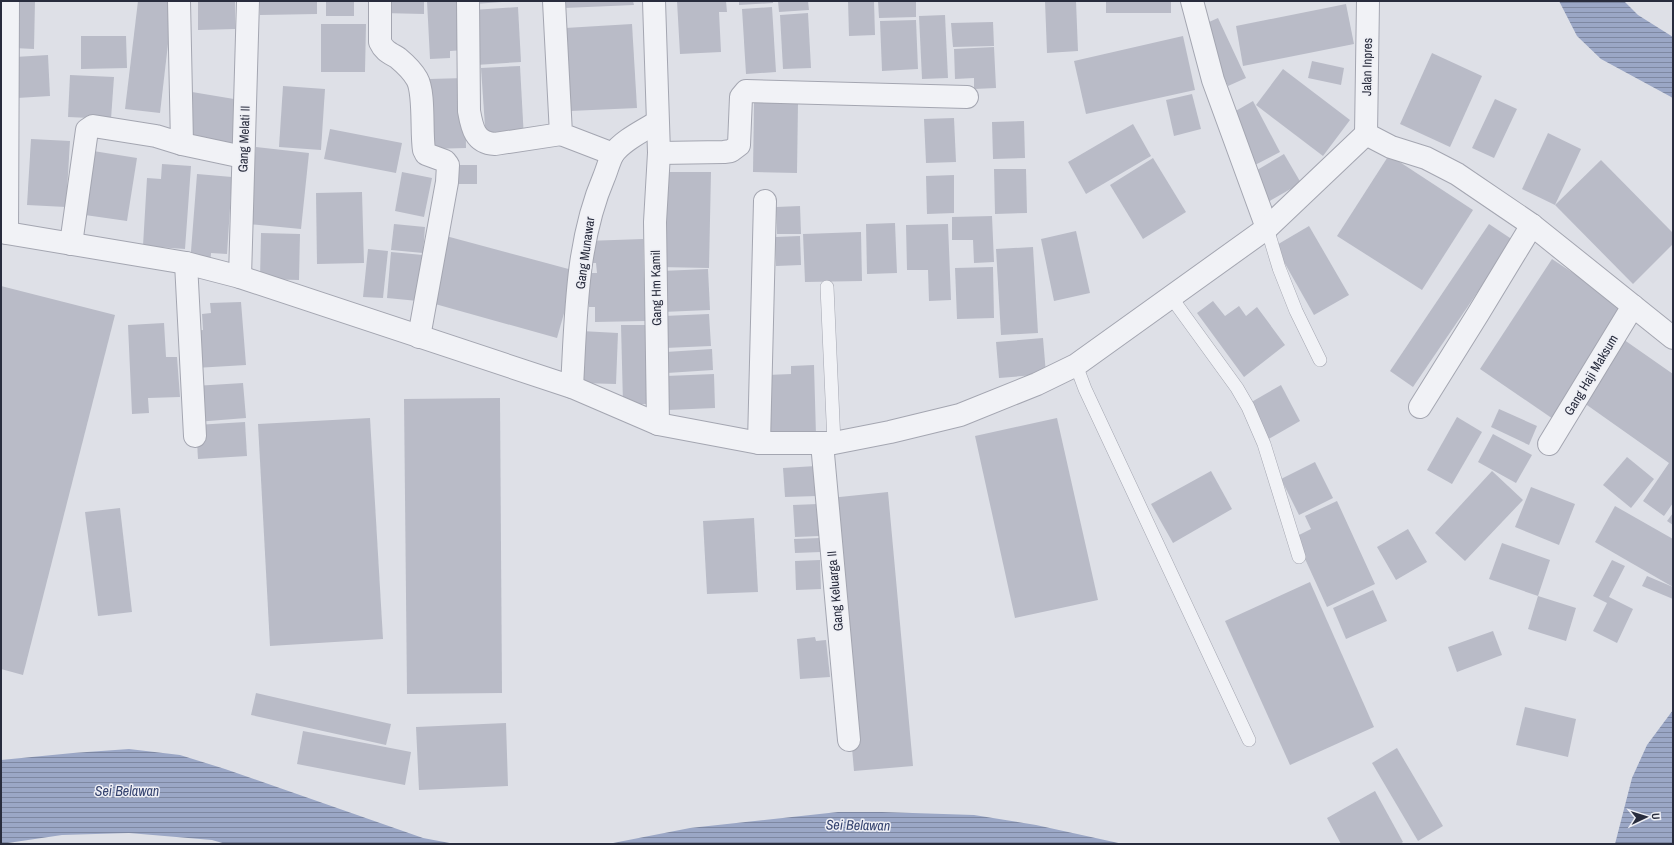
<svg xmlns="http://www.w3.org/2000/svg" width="1674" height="845" font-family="'Archivo Narrow',sans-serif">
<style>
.water{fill:url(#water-rules)}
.building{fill:#b9bbc7}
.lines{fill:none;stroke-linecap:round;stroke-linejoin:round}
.service-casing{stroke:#a4a6b1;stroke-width:14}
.minor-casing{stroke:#a4a6b1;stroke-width:24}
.tertiary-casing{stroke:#a4a6b1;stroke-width:24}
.service{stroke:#f1f2f6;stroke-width:13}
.minor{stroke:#f1f2f6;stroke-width:22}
.tertiary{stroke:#f1f2f6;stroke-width:22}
.labels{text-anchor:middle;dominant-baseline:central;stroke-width:3;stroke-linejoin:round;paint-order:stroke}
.street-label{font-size:13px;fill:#282c3d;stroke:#eeeff5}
.water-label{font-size:14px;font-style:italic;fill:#35436f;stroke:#eeeff5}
</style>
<defs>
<pattern id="water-rules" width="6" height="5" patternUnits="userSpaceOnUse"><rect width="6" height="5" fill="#9ba7c6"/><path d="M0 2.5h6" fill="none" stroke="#7e88a2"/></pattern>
</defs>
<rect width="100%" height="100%" fill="#dee0e7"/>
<g class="water">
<polygon points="1559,1 1624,1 1638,15 1673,37 1673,98 1601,59 1577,36"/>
<polygon points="1673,710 1673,844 1615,844 1632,778 1647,745"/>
<polygon points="129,749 180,755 225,769 423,838 455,844 226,844 212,840 129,833 62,835 1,844 1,760 73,753"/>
<polygon points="838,812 882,812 974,815 1036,825 1123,844 608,844 690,828"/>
</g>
<g class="building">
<polygon points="15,1 35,1 34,49 14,48"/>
<polygon points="138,1 173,1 160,113 125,109"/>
<polygon points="198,1 235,1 235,29 198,30"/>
<polygon points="260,1 317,1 317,14 260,15"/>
<rect x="326" y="1" width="28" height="15"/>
<polygon points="383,1 424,1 424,14 382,13"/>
<polygon points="427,1 463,1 465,50 450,51 450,58 430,59"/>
<polygon points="473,1 502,1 502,2 474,4"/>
<polygon points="564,1 633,1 634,5 564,8"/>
<polygon points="677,1 726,1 727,12 719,12 721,52 680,54"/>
<polygon points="739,1 773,1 773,3 739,5"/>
<polygon points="778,1 808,1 809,10 779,12"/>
<polygon points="848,1 874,1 875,35 849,36"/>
<polygon points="878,1 916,1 916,17 879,18"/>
<polygon points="1045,1 1076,1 1078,51 1047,53"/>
<rect x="1106" y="1" width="65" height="12"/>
<polygon points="1346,4 1354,44 1243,66 1236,26"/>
<polygon points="518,7 521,62 476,65 473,10"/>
<polygon points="772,7 776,72 746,74 742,9"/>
<polygon points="808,13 811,68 783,69 780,15"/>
<polygon points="945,15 948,78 922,79 919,16"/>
<polygon points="1218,18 1246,78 1228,86 1200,26"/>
<polygon points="916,20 918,69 882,71 880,21"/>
<polygon points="993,22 994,46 953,47 951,23"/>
<polygon points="321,24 366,24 365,72 321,72"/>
<polygon points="632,24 637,108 570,111 565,28"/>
<polygon points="81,36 126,36 127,68 81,69"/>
<polygon points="1183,36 1195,90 1086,114 1074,61"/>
<polygon points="994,47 996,88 974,89 974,78 955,79 954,49"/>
<polygon points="1432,53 1482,76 1450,147 1400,124"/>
<polygon points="48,55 50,96 17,98 15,57"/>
<polygon points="1312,61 1344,68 1341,85 1308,78"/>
<polygon points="520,66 524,139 486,141 481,68"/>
<polygon points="1283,69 1350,120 1323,156 1256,105"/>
<polygon points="70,75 114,77 111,119 68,117"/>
<polygon points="465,78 466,148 431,149 429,79"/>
<polygon points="283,86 325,89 321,150 279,147"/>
<polygon points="192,92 240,100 233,145 185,136"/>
<polygon points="1192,94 1201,129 1174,136 1166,100"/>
<polygon points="1495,99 1517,109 1494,158 1472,148"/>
<polygon points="1253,101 1280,152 1253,166 1227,116"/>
<polygon points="754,103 798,103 797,173 753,172"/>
<polygon points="954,118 956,162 926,163 924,119"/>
<polygon points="1024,121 1025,158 993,159 992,122"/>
<polygon points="1133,124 1151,156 1086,194 1068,162"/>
<polygon points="330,129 402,143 396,173 324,159"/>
<polygon points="1548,133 1581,149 1555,205 1522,189"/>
<polygon points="31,139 70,141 66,207 27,205"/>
<polygon points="256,147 309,153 301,229 248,224"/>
<polygon points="87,150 137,158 127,221 78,214"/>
<polygon points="1284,154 1301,183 1268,202 1252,173"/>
<polygon points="1389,155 1473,210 1422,290 1337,236"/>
<polygon points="1153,158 1186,212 1143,239 1110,185"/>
<polygon points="1601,160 1673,233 1673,244 1633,284 1555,205"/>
<polygon points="162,164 191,166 185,249 143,246 147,178 161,179"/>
<rect x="452" y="165" width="25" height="19"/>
<polygon points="994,169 1026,169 1027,213 995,214"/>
<polygon points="402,172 432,178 424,217 395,211"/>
<polygon points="662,172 711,172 709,268 660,267"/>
<polygon points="197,174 232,177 227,254 211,253 210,266 190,264"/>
<polygon points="954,175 954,213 927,214 926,176"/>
<polygon points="362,192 364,263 317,264 316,193"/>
<polygon points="800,206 801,234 777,234 776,207"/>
<polygon points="992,216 994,262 974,263 973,240 952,240 952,217"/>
<polygon points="895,223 897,273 867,274 866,224"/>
<polygon points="394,224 425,227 423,253 391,250"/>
<polygon points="948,224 951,300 929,301 928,270 907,270 906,225"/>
<polygon points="1489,224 1513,240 1413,387 1390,371"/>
<polygon points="1309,226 1349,295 1314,315 1275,246"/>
<polygon points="1076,231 1090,293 1054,301 1041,239"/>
<polygon points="861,232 862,281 805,282 803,234"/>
<polygon points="261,233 300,234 299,280 260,279"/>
<polygon points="446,236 576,271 557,338 428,302"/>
<polygon points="800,236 801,265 776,266 775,237"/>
<polygon points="643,239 645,321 595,322 595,307 589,307 589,273 597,273 596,263 587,263 586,241"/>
<polygon points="1033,247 1038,333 1001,335 996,249"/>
<polygon points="368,249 388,251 383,298 363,297"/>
<polygon points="391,252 423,255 418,301 387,298"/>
<polygon points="1552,259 1629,310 1556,421 1480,369"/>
<polygon points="993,267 994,318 957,319 955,268"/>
<polygon points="708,269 710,310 662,312 661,271"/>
<polygon points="1,286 115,315 23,675 1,669"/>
<polygon points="1213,301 1225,316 1239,306 1246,316 1257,307 1285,345 1244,377 1197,313"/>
<polygon points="241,302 246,365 195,368 192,331 203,330 202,314 211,313 210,303"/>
<polygon points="709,314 711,346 665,348 664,316"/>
<polygon points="164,323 166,357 177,357 180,397 148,398 149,413 132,414 128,325"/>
<polygon points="621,325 650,325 652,404 623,404"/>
<polygon points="581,331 618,333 616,384 580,383"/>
<polygon points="1620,337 1673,374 1673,503 1664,516 1643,501 1669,463 1577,398"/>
<polygon points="1043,338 1046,374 999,378 996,342"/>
<polygon points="712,349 713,370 667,373 666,352"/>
<polygon points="814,365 816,436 770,438 767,375 791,374 791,366"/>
<polygon points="714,374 715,408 668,410 666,376"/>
<polygon points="243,383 246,418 196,422 194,386"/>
<polygon points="1281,385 1300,421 1267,440 1248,404"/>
<polygon points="500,398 502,693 407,694 404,399"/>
<polygon points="1499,409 1537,426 1529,445 1491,427"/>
<polygon points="1457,417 1482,432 1452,484 1427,470"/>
<polygon points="370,418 383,639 270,646 258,424"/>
<polygon points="1057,418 1098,600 1015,618 975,436"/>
<polygon points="245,422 247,456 198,459 196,425"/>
<polygon points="1493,434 1532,455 1516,483 1478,462"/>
<polygon points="1627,457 1654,479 1631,508 1603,485"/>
<polygon points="1315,462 1333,498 1299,515 1281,479"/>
<polygon points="816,466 817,496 785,497 783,468"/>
<polygon points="1211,471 1232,509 1173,543 1151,504"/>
<polygon points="1492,471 1523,500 1465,561 1435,533"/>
<polygon points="1531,487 1575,504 1559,545 1515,527"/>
<polygon points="888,492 913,766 854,771 830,498"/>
<polygon points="1337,501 1375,584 1327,607 1295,537 1311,529 1305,516"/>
<polygon points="818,504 819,536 795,537 793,505"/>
<polygon points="1615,506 1673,539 1673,587 1595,542"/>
<polygon points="120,508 132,612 98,616 85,512"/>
<polygon points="1673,513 1673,525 1667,521"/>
<polygon points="754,518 758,592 707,594 703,521"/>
<polygon points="1408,529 1427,562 1396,580 1377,547"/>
<polygon points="820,538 821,552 795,553 794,539"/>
<polygon points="1502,543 1550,560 1538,596 1489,579"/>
<polygon points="820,560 821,589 796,590 795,561"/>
<polygon points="1612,560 1625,566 1609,597 1633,609 1617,643 1593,631 1607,603 1593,596"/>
<polygon points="1647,576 1673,587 1673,599 1642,586"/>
<polygon points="1310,582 1374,727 1290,765 1225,621"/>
<polygon points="1373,590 1387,621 1346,639 1333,608"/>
<polygon points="1538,596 1576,608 1566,641 1528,629"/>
<polygon points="1493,631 1502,655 1457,672 1448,647"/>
<polygon points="815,637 816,641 826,640 830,677 800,679 797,639"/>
<polygon points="256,693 391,724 386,745 251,715"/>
<polygon points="1525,707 1576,719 1568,757 1516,745"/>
<polygon points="506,723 508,786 419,790 416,727"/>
<polygon points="303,731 411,752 405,785 297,764"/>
<polygon points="1397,748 1443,826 1418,841 1372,763"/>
<polygon points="1375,791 1403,842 1400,844 1341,844 1327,818"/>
</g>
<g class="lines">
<defs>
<g id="service">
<polyline points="1267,228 1279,268 1296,311 1320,360"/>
<polyline points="827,287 834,443"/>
<polyline points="1171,297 1237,388 1248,407 1264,444 1299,557"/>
<polyline points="1076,365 1085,389 1249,740"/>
</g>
<g id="minor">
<polyline points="179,1 182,144"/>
<path d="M380,1V42C384,51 390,53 398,58C404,63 413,72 417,79C425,93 421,133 424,150L426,154L445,161L448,165L447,182L419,337"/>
<path d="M468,1L469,111C472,128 475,143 495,144L561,134"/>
<polyline points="554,1 561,134 613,154"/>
<polyline points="654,1 659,153 655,222 658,424"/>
<polyline points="1192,1 1213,80 1267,228"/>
<polyline points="659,153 724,152 731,151 739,145 741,97 746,91 967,97"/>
<polyline points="7,233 8,1"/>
<polyline points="71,244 87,130 93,126 156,136 182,144 243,157"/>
<polyline points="186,263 195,436"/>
<polyline points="240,277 248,1"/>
<path d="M572,387C576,316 576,242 604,177C607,170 609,161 613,154C623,140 643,131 657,122"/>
<polyline points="1420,407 1478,314 1532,225"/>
<polyline points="759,443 765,201"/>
<polyline points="822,443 849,740"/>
<polyline points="1549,444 1633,306"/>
</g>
<g id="tertiary">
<polyline points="1366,134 1391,147 1426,158 1457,174 1532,225 1673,338"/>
<polyline points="1366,134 1368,1"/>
<polyline points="1,232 186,263 240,277 572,387 658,424 759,443 834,443 890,432 960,415 1037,384 1076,365 1267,228 1366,134"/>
</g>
</defs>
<use href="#service" class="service-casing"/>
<use href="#minor" class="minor-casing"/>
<use href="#tertiary" class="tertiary-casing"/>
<use href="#service" class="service"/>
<use href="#minor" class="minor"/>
<use href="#tertiary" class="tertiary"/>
</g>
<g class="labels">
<g class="street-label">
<text transform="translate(1367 67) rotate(-89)">Jalan Inpres</text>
<text transform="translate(244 139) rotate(-88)">Gang Melati II</text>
<text transform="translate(585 253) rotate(-82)">Gang Munawar</text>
<text transform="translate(656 288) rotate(-91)">Gang Hm Kamil</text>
<text transform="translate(1591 375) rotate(-59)">Gang Haji Maksum</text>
<text transform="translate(835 591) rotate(-95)">Gang Keluarga II</text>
</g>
<g class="water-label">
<text x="127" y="791">Sei Belawan</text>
<text transform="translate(858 825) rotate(1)">Sei Belawan</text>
</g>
</g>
<rect width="1674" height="845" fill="none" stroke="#282c3d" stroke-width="4"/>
<g transform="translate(1646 817) rotate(86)" stroke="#eeeff5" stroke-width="3" paint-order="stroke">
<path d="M0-3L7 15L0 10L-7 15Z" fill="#282c3d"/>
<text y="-6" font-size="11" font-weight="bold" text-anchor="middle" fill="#282c3d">U</text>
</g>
</svg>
